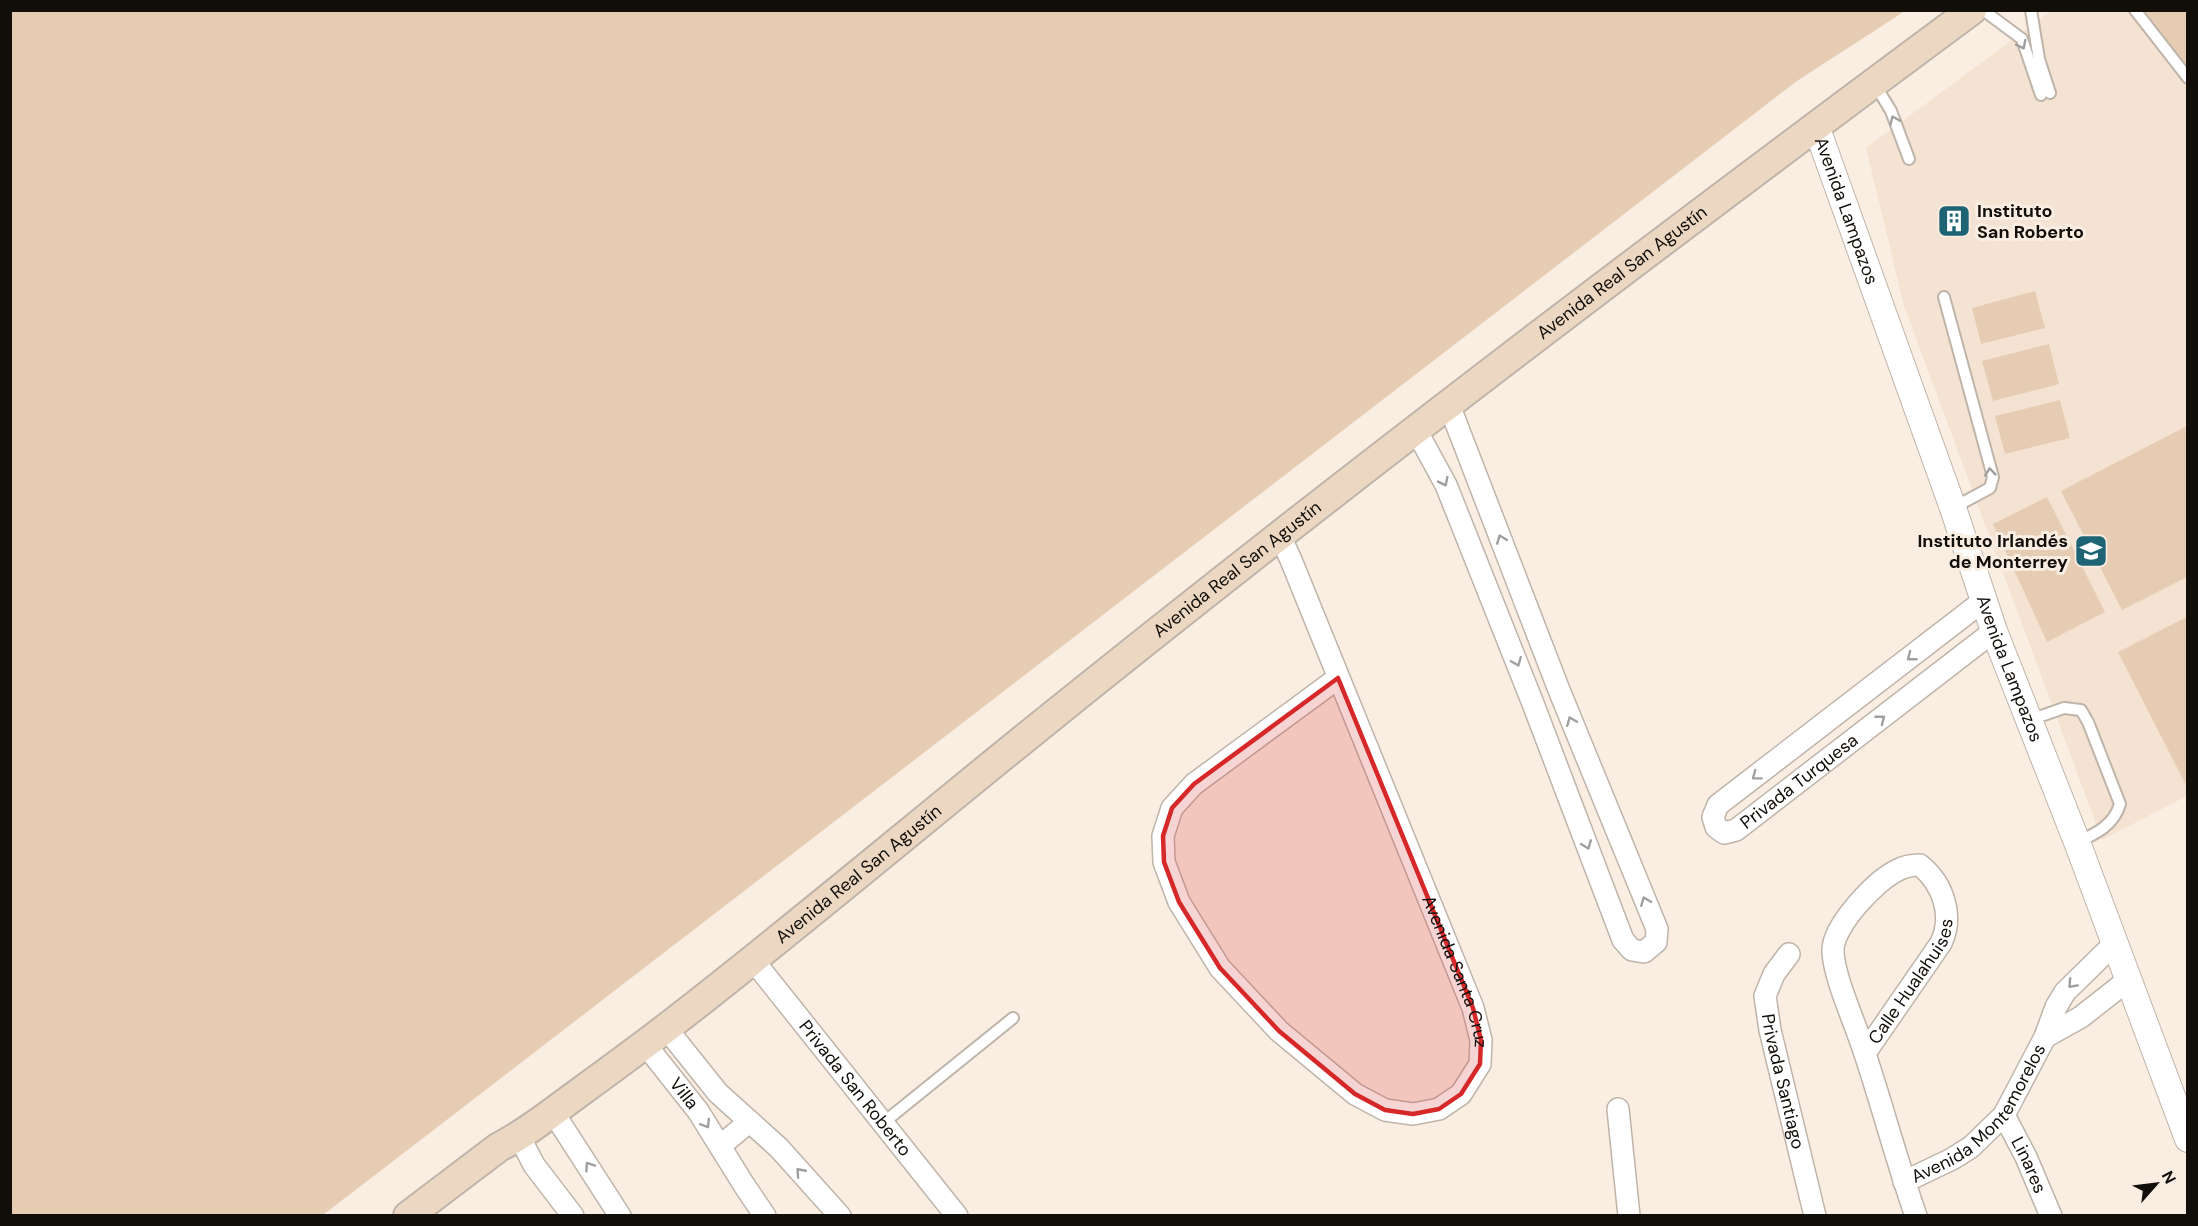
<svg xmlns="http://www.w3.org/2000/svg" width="2198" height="1226" font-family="'DM Sans',sans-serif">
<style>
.built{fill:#f4e3d2}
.green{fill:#e6ccb3}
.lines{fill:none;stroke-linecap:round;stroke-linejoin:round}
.service-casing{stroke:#bfb4a9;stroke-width:14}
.minor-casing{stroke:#bfb4a9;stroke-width:24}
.tertiary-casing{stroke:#bfb4a9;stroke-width:28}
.secondary-casing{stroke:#bfb4a9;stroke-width:32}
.service{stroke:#fff;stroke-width:10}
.minor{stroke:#fff;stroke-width:21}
.tertiary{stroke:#fff;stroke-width:26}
.secondary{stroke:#ecd8c2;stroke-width:28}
.oneway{stroke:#a09f9d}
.marked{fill:#d62828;fill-opacity:0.2;stroke:#d62828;stroke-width:4.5;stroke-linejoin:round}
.labels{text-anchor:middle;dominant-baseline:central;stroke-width:6;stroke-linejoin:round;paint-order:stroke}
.street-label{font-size:18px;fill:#120e0a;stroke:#faeee3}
.poi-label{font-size:18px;font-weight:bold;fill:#120e0a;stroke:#faeee3;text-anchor:start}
</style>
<rect width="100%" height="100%" fill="#faeee3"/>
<polygon class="built" points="2051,11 2187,11 2187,796 2102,840 1904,306 1866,148"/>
<g class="green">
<polygon points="10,11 11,10 1905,11 1797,81 323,1215 11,1215"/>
<polygon points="2139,11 2187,11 2187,71"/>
<polygon points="2035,291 2045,328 1981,344 1972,308"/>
<polygon points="2049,344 2059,384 1993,401 1982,361"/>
<polygon points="2060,400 2070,438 2005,454 1995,416"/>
<polygon points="2187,426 2187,577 2122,610 2061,491"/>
<polygon points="2047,497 2105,612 2047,642 1993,524"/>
<polygon points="2187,617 2187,787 2118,652"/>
</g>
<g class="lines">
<defs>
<g id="service">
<polyline points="1983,10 2022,39 2041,95"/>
<polyline points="2031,10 2039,59 2050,93"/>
<polyline points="2135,10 2188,78"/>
<polyline points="1874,83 1891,111 1909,159"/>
<polyline points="1944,297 1993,477 1990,488 1953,508"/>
<path d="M2030,720L2064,708L2081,710L2088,722L2120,804C2114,825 2096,834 2077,842"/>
<polyline points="883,1123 1013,1018"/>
</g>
<g id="minor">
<polyline points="1416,430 1446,485 1532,701 1623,940 1632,950 1644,952 1656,942 1657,929 1559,690 1449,405"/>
<path id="s1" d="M1280,536L1291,560L1473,1008L1481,1040L1480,1064L1461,1094L1439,1109L1413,1114L1385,1110L1355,1094L1279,1031L1220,968L1179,902L1164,862L1163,836L1172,808L1194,784L1338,678"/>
<path id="s2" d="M1983,601L1718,805L1713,817L1716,827L1724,833L1736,830L1994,631"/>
<path id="s3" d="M1789,954L1774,974L1765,996L1770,1030L1815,1216"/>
<path id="s4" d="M753,960L957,1216"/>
<polyline points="666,1028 718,1093 779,1148 840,1216"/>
<polyline points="2045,1037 2081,1017 2128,980"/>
<path id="s5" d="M645,1044L698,1111L744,1185L765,1216"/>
<path id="s6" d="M1865,1053L1941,943C1954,915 1943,884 1920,865C1912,865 1905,866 1898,870C1876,880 1834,925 1833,949C1832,974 1857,1027 1865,1054C1883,1108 1897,1162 1916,1216"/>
<polyline points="1618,1109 1629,1216"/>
<polyline points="553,1112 620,1216"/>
<path id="s7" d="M2004,1115L2026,1157L2051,1216"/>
<polyline points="519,1136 534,1165 573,1216"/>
<polyline points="720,1146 749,1122"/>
<path id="s8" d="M1904,1182L1952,1159L1971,1147L2004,1115L2045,1037L2056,1007L2065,992L2114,944"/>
</g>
<g id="tertiary">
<path id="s9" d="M1816,126L1953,508L1994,631L2077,842L2188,1139"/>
</g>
<g id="secondary">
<path id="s10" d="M408,1216L499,1147C527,1133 551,1113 576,1095C609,1071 642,1047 674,1022C794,929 911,830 1030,734C1338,485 1654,246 1972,10"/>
</g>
</defs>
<use href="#service" class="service-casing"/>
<use href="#minor" class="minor-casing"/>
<use href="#tertiary" class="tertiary-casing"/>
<use href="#secondary" class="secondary-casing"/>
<use href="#service" class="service"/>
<use href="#minor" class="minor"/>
<use href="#tertiary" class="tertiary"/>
<use href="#secondary" class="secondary"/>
</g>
<defs><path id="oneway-chevron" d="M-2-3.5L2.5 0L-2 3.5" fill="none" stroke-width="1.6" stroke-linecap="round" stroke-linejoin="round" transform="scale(1.5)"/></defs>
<g class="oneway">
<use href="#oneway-chevron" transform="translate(2022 45) rotate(63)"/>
<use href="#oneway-chevron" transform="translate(1894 120) rotate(-113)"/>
<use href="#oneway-chevron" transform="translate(1990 472) rotate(-96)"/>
<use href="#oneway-chevron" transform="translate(1444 482) rotate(64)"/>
<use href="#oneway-chevron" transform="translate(1501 539) rotate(-111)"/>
<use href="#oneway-chevron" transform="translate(1911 657) rotate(142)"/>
<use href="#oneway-chevron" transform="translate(1517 662) rotate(68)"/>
<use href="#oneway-chevron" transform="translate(1881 719) rotate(-38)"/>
<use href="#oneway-chevron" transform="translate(1571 721) rotate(-112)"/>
<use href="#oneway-chevron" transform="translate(1756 776) rotate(143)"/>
<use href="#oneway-chevron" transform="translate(1587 845) rotate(69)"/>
<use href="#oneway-chevron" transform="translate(1645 901) rotate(-112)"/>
<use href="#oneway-chevron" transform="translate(2072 984) rotate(133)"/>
<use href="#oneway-chevron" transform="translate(706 1124) rotate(58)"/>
<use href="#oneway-chevron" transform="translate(589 1166) rotate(-124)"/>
<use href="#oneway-chevron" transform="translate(800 1172) rotate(-132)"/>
</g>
<path class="marked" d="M1338,678L1473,1008L1481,1040L1480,1064L1461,1094L1439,1109L1413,1114L1385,1110L1355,1094L1279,1031L1220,968L1179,902L1164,862L1163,836L1172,808L1194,784Z"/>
<defs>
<symbol id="building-square" viewBox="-11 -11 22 22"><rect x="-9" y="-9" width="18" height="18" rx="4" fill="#1e6474" stroke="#faeee3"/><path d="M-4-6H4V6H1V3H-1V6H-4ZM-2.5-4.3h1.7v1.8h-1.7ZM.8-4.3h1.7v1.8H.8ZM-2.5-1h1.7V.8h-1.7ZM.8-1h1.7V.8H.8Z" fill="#fff"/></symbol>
<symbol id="university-square" viewBox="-11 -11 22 22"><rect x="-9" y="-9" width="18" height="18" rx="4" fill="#1e6474" stroke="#faeee3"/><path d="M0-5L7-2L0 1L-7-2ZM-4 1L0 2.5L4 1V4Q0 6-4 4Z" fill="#fff"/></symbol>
</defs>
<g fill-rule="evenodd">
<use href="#building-square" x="1935" y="202" width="38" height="38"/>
<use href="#university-square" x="2072" y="532" width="38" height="38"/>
</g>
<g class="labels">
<g class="street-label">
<text stroke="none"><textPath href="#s9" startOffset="90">Avenida Lampazos</textPath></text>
<text stroke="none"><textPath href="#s10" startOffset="1538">Avenida Real San Agustín</textPath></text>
<text stroke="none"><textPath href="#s10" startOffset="1052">Avenida Real San Agustín</textPath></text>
<text stroke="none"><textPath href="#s9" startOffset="576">Avenida Lampazos</textPath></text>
<text stroke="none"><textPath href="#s2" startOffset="460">Privada Turquesa</textPath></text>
<text stroke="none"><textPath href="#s10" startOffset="566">Avenida Real San Agustín</textPath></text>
<text stroke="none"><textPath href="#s1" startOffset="470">Avenida Santa Cruz</textPath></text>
<text stroke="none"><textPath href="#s6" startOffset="86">Calle Hualahuises</textPath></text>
<text stroke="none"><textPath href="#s3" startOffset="136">Privada Santiago</textPath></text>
<text stroke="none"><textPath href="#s4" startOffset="164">Privada San Roberto</textPath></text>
<text stroke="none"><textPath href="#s5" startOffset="63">Villa</textPath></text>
<text stroke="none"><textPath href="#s8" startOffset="105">Avenida Montemorelos</textPath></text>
<text stroke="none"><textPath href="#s7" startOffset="56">Linares</textPath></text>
</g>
<g class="poi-label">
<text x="1977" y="211">Instituto<tspan x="1977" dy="21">San Roberto</tspan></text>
<text x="2068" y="541" text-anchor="end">Instituto Irlandés<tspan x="2068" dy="21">de Monterrey</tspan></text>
</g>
</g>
<rect width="2198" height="1226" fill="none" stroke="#120e0a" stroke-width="24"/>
<g transform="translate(2156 1184) rotate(62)" stroke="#faeee3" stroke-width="4.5" paint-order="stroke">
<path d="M0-4.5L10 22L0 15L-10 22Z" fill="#120e0a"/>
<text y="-9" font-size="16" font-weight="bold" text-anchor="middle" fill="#120e0a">N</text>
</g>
</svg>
